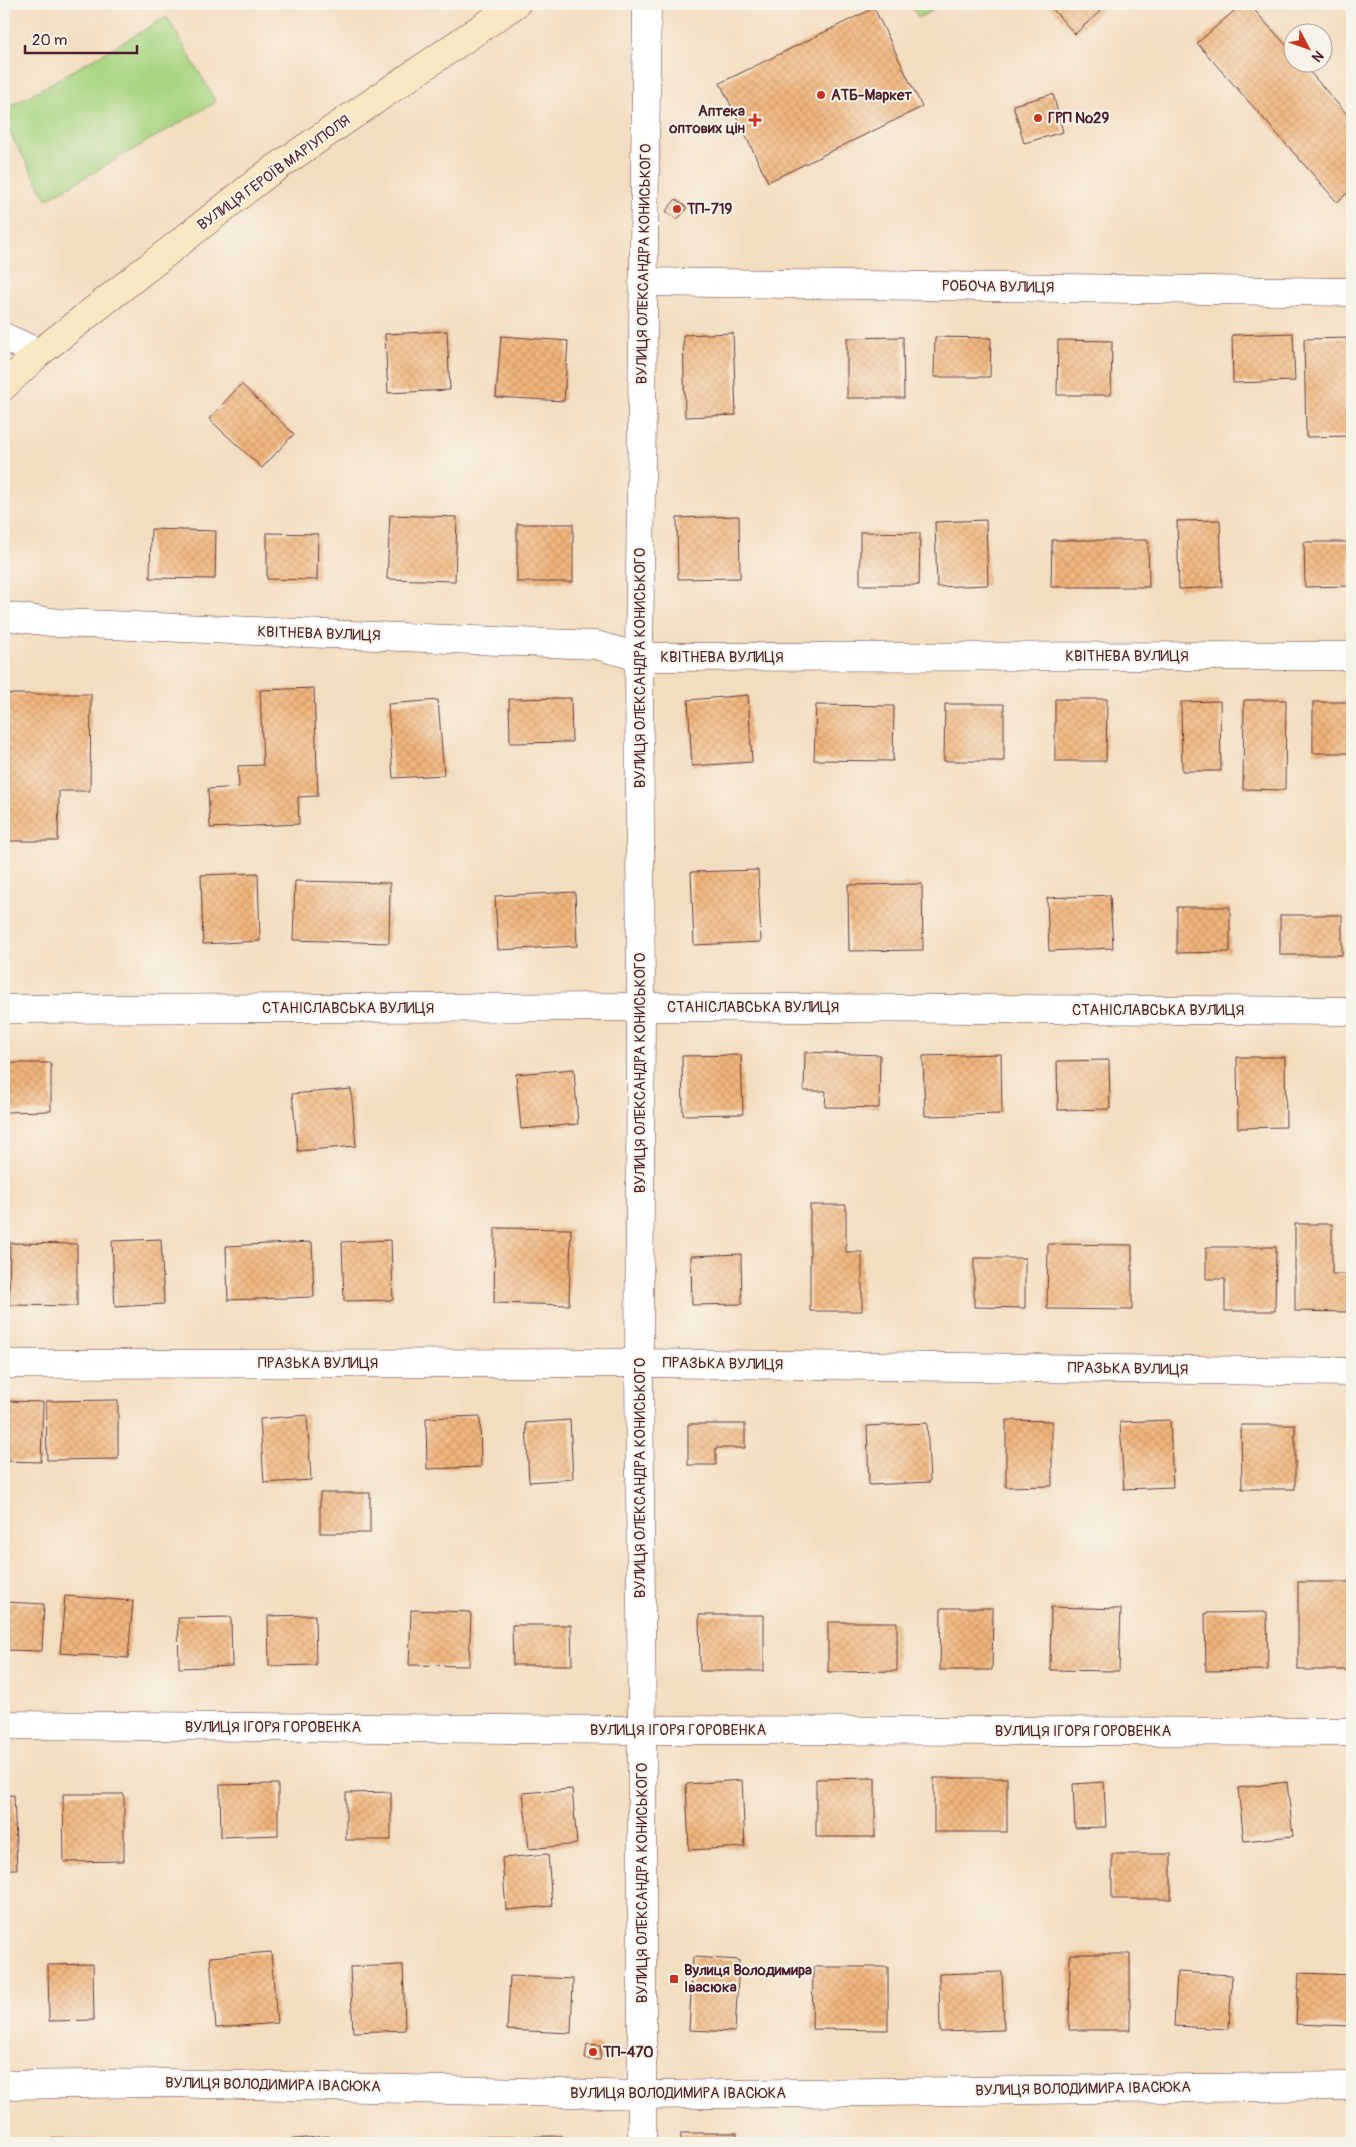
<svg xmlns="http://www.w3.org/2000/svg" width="1356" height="2147" font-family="Pangolin,sans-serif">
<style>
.grass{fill:url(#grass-dots);stroke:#7a7a56}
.garden{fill:#a9d582;stroke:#7a7a56}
.building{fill:url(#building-cross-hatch)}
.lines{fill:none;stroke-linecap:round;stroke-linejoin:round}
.minor-casing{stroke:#633c41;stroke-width:29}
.tertiary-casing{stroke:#633c41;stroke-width:29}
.secondary-casing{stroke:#633c41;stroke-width:29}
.minor{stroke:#fff;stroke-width:28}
.tertiary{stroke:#fff;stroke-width:28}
.secondary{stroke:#f7e8c3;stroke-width:28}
.poi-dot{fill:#c8321e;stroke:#f7f3e8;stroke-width:2}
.labels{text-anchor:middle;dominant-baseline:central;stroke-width:4;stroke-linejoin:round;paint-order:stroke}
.poi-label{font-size:15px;font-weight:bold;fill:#4a1f2b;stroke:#f7f3e8;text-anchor:start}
.street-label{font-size:15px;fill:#4a1f2b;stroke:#f7f3e8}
</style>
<defs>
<pattern id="grass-dots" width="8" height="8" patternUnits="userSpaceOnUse" patternTransform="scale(1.25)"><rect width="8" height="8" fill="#a9d582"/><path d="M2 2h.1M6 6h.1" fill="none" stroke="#93b670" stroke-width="1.8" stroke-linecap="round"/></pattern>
<pattern id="building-cross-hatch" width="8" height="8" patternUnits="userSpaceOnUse" patternTransform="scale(1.25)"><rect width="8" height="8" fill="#f1b57b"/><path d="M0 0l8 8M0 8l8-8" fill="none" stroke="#d09b6a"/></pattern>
</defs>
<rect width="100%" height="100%" fill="#f7f3e8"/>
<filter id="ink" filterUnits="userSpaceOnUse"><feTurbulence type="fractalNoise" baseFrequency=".02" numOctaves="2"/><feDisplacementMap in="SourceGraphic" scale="10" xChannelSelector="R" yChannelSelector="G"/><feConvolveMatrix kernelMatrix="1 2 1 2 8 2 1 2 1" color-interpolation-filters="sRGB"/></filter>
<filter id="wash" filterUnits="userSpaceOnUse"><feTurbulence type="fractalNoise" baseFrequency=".0096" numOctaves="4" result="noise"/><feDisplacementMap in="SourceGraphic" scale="20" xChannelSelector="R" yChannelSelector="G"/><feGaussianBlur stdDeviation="1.12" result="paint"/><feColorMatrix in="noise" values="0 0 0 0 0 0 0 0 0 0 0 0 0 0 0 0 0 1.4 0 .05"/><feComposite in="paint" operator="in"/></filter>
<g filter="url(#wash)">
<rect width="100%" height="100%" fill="#f3ddbf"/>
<polygon class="grass" points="911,4 945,4 918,18"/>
<polygon class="garden" points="167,17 216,102 47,199 4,123 4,110"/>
<g id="blocks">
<g class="building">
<polygon points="1048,4 1108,4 1075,34"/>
<polygon points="1242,4 1249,4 1294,54 1294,62 1301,62 1352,120 1352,189 1337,202 1197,43"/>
<polygon points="874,8 922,107 768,182 720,83"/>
<polygon points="1053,94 1063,132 1024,143 1013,105"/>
<polygon points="676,199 687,208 677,220 666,211"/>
<polygon points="447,331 450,390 388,393 385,334"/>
<polygon points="733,333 736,415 685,417 683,335"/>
<polygon points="1293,333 1295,381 1233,383 1232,335"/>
<polygon points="501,336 568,341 564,401 496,397"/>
<polygon points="903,337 904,398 847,398 847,338"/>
<polygon points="935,337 991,338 990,377 934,377"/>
<polygon points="1352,338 1352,436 1306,437 1304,339"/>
<polygon points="1058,340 1112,341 1111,395 1057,395"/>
<polygon points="241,384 294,434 262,468 209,419"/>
<polygon points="390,515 457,517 455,581 387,579"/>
<polygon points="739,516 740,578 678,579 677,518"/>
<polygon points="986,520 988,585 937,587 935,522"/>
<polygon points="1220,520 1222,587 1179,589 1177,521"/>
<rect x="517" y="524" width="56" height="58"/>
<polygon points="151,529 216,531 215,579 150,578"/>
<polygon points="860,532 920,533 919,585 860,585"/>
<polygon points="267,533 318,534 317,580 267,579"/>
<polygon points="1052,540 1148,540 1149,587 1051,587"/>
<polygon points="1304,542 1349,542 1349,586 1305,587"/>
<polygon points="314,688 318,796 298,797 299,824 210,828 208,789 239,787 238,766 263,765 260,690"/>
<polygon points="4,694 91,694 90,791 59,791 58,841 4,841"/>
<polygon points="748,695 752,762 692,766 688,700"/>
<polygon points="571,698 572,742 510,743 509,699"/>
<polygon points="1055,699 1107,699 1106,761 1055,761"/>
<polygon points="438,700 444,775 393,778 388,704"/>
<polygon points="1244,700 1286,700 1285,790 1243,789"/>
<polygon points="1220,701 1221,771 1182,771 1181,702"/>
<rect x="1313" y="702" width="39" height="51"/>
<polygon points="945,704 1004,704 1004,761 944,761"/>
<polygon points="816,705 894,706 893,761 814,760"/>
<polygon points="758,870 761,942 694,945 691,872"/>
<polygon points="258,873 260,941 203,944 201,875"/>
<polygon points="295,881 390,883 389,943 293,940"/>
<polygon points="922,884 923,950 849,951 848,885"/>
<polygon points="575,892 577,946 498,950 495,896"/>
<polygon points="1110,895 1113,948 1049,951 1047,898"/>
<polygon points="1177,907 1230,907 1230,952 1177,953"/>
<rect x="1280" y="915" width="62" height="40"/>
<polygon points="805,1052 880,1055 879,1108 825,1107 826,1091 804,1091"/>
<polygon points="1001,1054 1002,1114 925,1116 923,1056"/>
<polygon points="741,1055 743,1114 683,1115 682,1056"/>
<polygon points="1237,1057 1285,1057 1286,1127 1238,1128"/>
<polygon points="1109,1060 1110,1109 1058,1110 1057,1061"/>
<polygon points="4,1063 51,1063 51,1111 4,1112"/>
<polygon points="574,1069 578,1124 521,1129 516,1074"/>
<polygon points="351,1089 356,1146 298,1151 292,1094"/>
<polygon points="810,1205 846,1205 846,1252 862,1252 862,1311 810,1311"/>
<polygon points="1295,1224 1332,1224 1332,1274 1347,1274 1347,1312 1295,1311"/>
<polygon points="495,1228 571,1229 569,1305 494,1303"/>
<polygon points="161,1239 164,1304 115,1307 112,1241"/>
<polygon points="391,1240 393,1300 344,1301 342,1242"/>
<polygon points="312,1242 314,1297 228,1300 226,1246"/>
<polygon points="10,1243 77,1244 77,1306 9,1305"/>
<polygon points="1048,1244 1132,1245 1132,1310 1047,1309"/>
<polygon points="1206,1247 1276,1247 1275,1311 1225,1311 1225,1279 1206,1279"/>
<polygon points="741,1254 742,1304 692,1305 691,1256"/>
<polygon points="974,1258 1025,1258 1025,1308 974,1307"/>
<polygon points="118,1400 118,1459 47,1460 46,1401"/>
<polygon points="4,1401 43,1402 41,1462 4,1461"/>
<polygon points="307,1415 311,1480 264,1483 260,1419"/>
<polygon points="480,1416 481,1467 427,1469 426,1418"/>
<polygon points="570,1420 573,1479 529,1482 526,1423"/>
<polygon points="1006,1420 1052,1421 1052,1486 1006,1487"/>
<polygon points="1170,1420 1173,1487 1124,1489 1120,1422"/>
<polygon points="927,1423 930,1482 869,1485 867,1426"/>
<polygon points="688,1424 745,1424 745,1448 716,1448 716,1465 688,1465"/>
<polygon points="1241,1425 1295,1425 1295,1489 1242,1489"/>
<rect x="320" y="1493" width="50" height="40"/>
<rect x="1298" y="1582" width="54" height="88"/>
<polygon points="65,1596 133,1601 128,1658 60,1653"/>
<polygon points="4,1602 44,1604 42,1651 4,1650"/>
<polygon points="1051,1607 1121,1609 1119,1671 1050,1670"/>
<polygon points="941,1608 993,1608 992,1670 940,1670"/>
<polygon points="411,1610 471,1612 469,1666 409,1665"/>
<polygon points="1267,1612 1268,1670 1206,1671 1205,1613"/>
<polygon points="315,1615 316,1665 269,1666 268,1616"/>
<polygon points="699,1615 764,1615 764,1671 700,1671"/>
<polygon points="231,1617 232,1666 179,1668 178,1618"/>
<polygon points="828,1622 897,1622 897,1671 828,1672"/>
<polygon points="512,1625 571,1625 572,1665 513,1665"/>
<polygon points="875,1778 875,1837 816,1837 816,1779"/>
<rect x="934" y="1778" width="73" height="54"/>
<polygon points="742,1780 745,1847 689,1850 686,1784"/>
<polygon points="1104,1782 1106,1827 1075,1828 1073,1784"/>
<polygon points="1287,1782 1293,1836 1244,1841 1238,1788"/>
<polygon points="278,1784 278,1835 221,1837 220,1785"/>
<polygon points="572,1789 577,1844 529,1849 523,1793"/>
<polygon points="391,1792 391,1840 346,1840 346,1793"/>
<polygon points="63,1794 124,1794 124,1861 64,1862"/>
<polygon points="14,1795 17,1869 4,1869 4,1796"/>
<polygon points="548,1854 552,1906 506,1910 502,1858"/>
<rect x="1112" y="1854" width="59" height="45"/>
<polygon points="271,1952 277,2023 216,2028 210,1957"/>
<polygon points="1070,1954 1130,1954 1130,2030 1069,2030"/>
<polygon points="693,1957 739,1960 735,2032 689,2030"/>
<polygon points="93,1964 94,2020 49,2021 48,1965"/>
<polygon points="403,1965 405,2030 353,2032 350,1967"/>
<polygon points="813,1967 888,1967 888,2030 812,2029"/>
<polygon points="1002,1972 1004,2030 940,2032 939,1974"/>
<polygon points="1177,1972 1232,1975 1229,2029 1174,2026"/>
<polygon points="1299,1973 1352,1975 1352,2026 1296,2024"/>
<polygon points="510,1976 573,1979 571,2033 507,2030"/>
<polygon points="587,2044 601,2045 600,2060 585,2059"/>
<rect x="681" y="2133" width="56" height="10"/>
<polygon points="329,2136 330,2143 273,2143 273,2141"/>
<polygon points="563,2136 563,2143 475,2143 475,2137"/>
<polygon points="53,2138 103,2140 103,2143 52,2143"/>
<rect x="4" y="2141" width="35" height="2"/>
<polygon points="1289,2141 1289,2143 1262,2143 1262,2142"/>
</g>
</g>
</g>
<g filter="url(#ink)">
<use href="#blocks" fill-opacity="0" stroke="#633c41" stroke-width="1"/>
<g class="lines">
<defs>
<g id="minor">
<polyline points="643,282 1352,292"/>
<polyline points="4,337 39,353"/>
<polyline points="4,616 59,623 596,645 639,657 1352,656"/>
<polyline points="4,1009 641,1007 1352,1011"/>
<polyline points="4,1364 639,1363 1352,1372"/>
<polyline points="4,1725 642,1730 1352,1732"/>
<polyline points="4,2085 166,2083 642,2095 1352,2086"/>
</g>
<polyline id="tertiary" points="642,2143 642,1730 639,1363 641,1007 639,657 647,4"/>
<polyline id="secondary" points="4,386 39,353 267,174 516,4"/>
</defs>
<use href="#minor" class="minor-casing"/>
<use href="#tertiary" class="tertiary-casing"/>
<use href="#secondary" class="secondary-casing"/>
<use href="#minor" class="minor"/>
<use href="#tertiary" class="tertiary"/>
<use href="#secondary" class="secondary"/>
</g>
</g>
<g class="poi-dot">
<circle cx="821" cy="95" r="5"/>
<circle cx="1038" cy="118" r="5"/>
<path d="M752.5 112.5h5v5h5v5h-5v5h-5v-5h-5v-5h5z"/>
<circle cx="677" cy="209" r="5"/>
<rect x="669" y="1974" width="10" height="10" rx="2.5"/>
<circle cx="593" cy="2052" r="5"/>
</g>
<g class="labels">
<g class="poi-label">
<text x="831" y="95">АТБ-Маркет</text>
<text x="745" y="111" text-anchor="end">Аптека<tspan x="745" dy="17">оптових цін</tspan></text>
<text x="1048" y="118">ГРП №29</text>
<text x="687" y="209">ТП-719</text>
<text x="684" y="1970">Вулиця Володимира<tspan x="684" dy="17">Івасюка</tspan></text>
<text x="603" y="2052">ТП-470</text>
</g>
<g class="street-label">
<text transform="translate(274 173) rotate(-36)">ВУЛИЦЯ ГЕРОЇВ МАРІУПОЛЯ</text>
<text transform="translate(644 264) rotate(-89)">ВУЛИЦЯ ОЛЕКСАНДРА КОНИСЬКОГО</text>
<text transform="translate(998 287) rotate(1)">РОБОЧА ВУЛИЦЯ</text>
<text transform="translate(319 634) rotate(2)">КВІТНЕВА ВУЛИЦЯ</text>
<text x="1127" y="656">КВІТНЕВА ВУЛИЦЯ</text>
<text x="722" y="657">КВІТНЕВА ВУЛИЦЯ</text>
<text transform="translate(640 668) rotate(-90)">ВУЛИЦЯ ОЛЕКСАНДРА КОНИСЬКОГО</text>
<text x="753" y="1007">СТАНІСЛАВСЬКА ВУЛИЦЯ</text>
<text x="348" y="1008">СТАНІСЛАВСЬКА ВУЛИЦЯ</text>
<text x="1158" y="1010">СТАНІСЛАВСЬКА ВУЛИЦЯ</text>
<text transform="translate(640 1073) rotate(-90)">ВУЛИЦЯ ОЛЕКСАНДРА КОНИСЬКОГО</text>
<text x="318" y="1363">ПРАЗЬКА ВУЛИЦЯ</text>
<text transform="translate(723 1364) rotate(1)">ПРАЗЬКА ВУЛИЦЯ</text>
<text transform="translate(1128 1369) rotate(1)">ПРАЗЬКА ВУЛИЦЯ</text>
<text transform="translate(640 1478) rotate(-90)">ВУЛИЦЯ ОЛЕКСАНДРА КОНИСЬКОГО</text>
<text x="273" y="1727">ВУЛИЦЯ ІГОРЯ ГОРОВЕНКА</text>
<text x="678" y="1730">ВУЛИЦЯ ІГОРЯ ГОРОВЕНКА</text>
<text x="1083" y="1731">ВУЛИЦЯ ІГОРЯ ГОРОВЕНКА</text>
<text transform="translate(642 1883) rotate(-90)">ВУЛИЦЯ ОЛЕКСАНДРА КОНИСЬКОГО</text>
<text transform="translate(273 2085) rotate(1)">ВУЛИЦЯ ВОЛОДИМИРА ІВАСЮКА</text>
<text transform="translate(1083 2089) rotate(-1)">ВУЛИЦЯ ВОЛОДИМИРА ІВАСЮКА</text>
<text x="678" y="2093">ВУЛИЦЯ ВОЛОДИМИРА ІВАСЮКА</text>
</g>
</g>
<rect width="1356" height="2147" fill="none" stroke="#f7f3e8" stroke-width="20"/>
<g transform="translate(1308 48) rotate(131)"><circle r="24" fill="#f7f3e8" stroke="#b29e9c"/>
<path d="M0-4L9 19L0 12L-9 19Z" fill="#c8321e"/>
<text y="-8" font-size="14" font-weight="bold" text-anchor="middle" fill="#4a1f2b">N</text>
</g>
<path d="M25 45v8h112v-8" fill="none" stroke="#4a1f2b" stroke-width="2.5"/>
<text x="32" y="45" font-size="15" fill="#4a1f2b" stroke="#f7f3e8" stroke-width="4" paint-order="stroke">20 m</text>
</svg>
